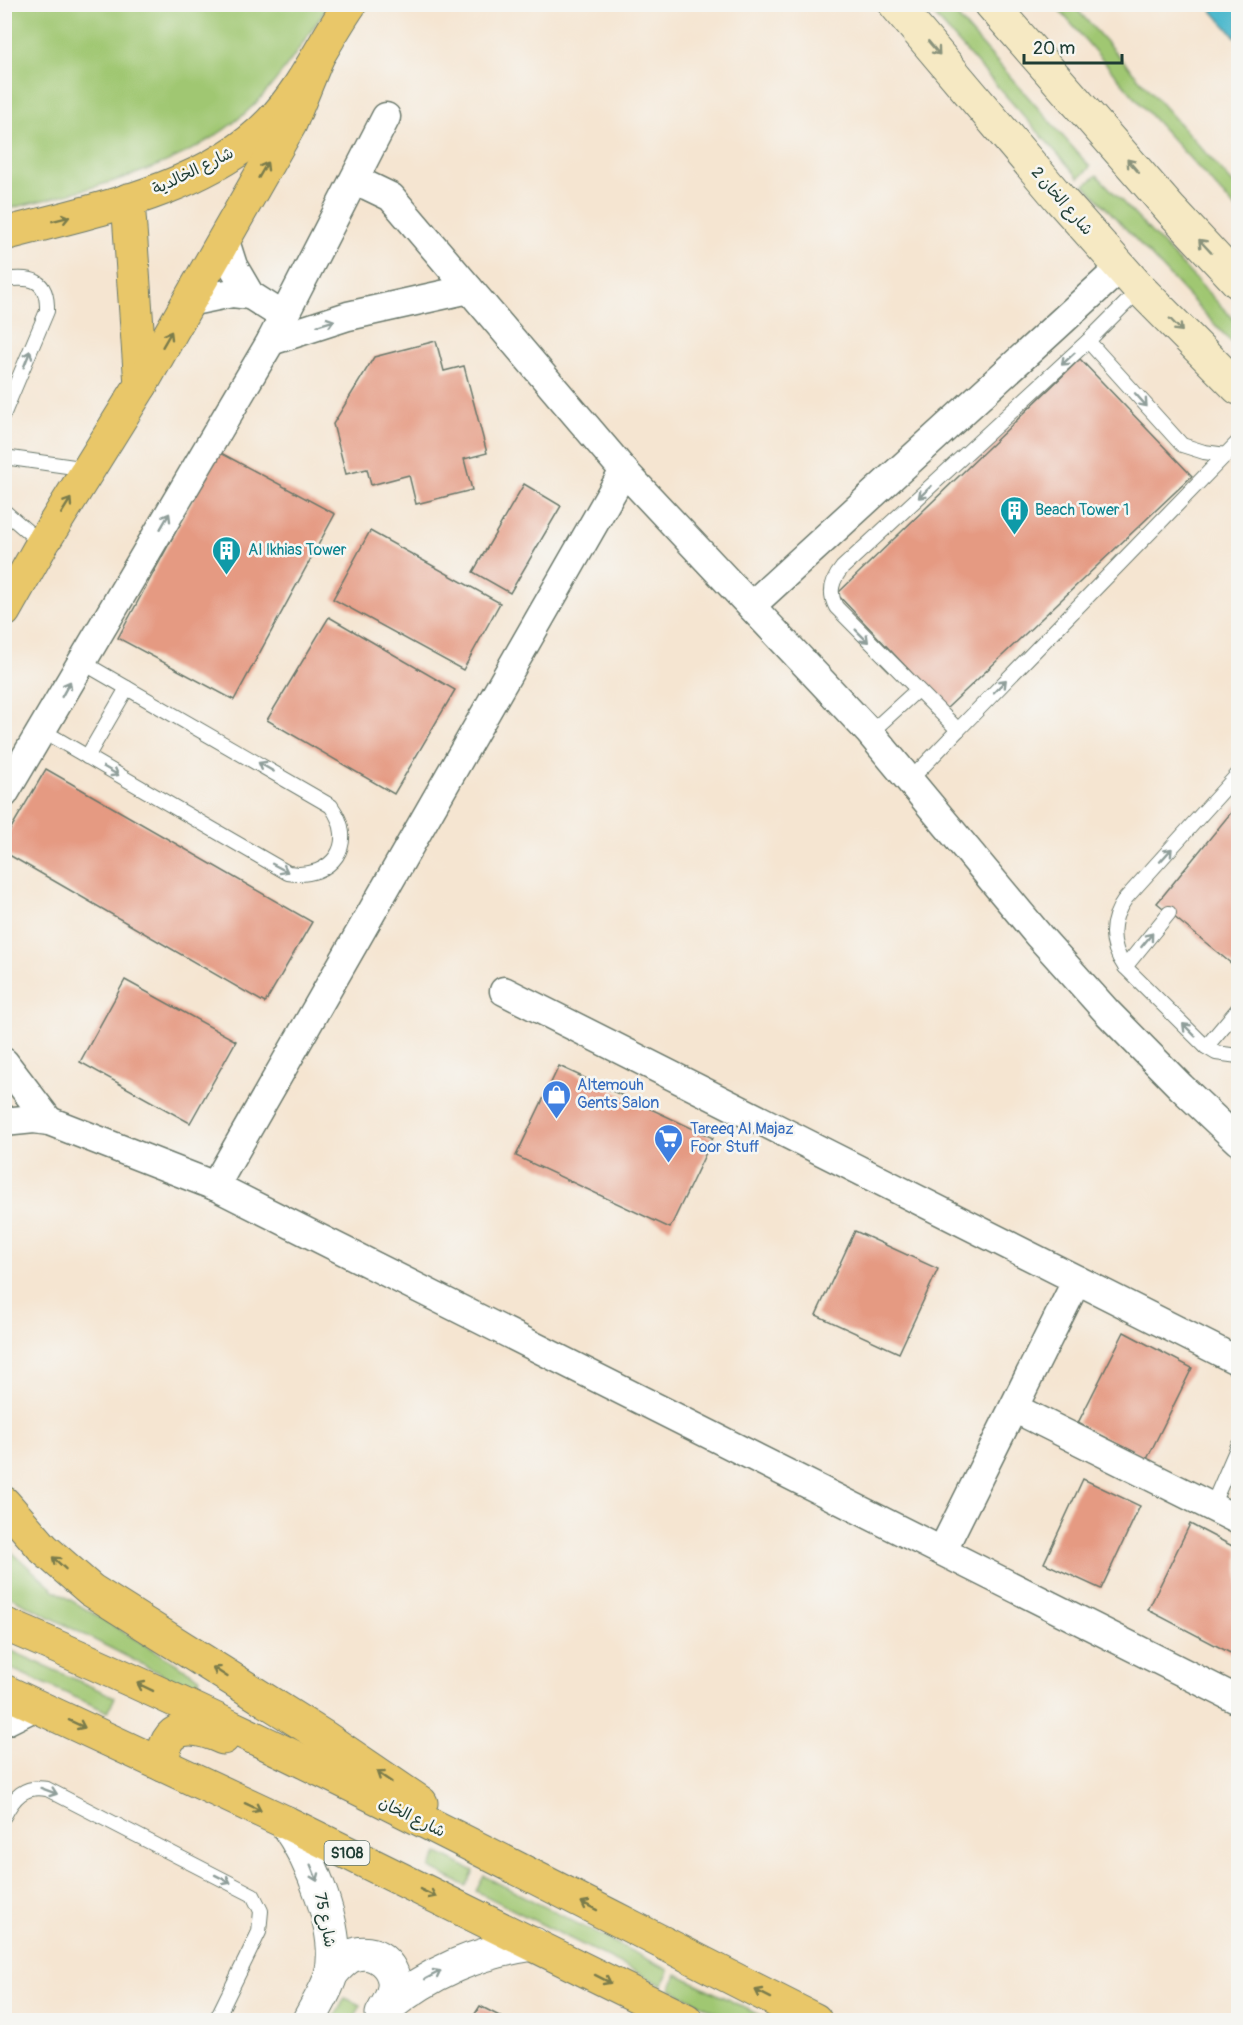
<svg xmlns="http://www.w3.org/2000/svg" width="1243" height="2025" font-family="Pangolin,'Playpen Sans Arabic',sans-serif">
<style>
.green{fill:#a0c772;stroke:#608253;stroke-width:1.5}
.water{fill:#50b9cd;stroke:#387b80;stroke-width:1.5}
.building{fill:#e59a82}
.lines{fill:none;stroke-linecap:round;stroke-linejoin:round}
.service-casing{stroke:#6a786b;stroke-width:16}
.minor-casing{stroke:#6a786b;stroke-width:31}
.tertiary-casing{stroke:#6a786b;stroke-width:35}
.secondary-casing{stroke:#6a786b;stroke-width:35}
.primary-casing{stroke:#6a786b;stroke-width:35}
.service{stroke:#fff;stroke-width:14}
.minor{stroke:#fff;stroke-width:28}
.tertiary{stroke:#fff;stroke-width:33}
.secondary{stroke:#f6e9c3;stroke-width:33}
.primary{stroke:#e9c769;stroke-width:33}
.oneway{stroke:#8a937c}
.oneway2{stroke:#7a7b4c}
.oneway3{stroke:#8f9e9a}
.labels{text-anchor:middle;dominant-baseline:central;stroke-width:5;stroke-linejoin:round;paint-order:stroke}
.shield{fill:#f6f6f2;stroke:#60746d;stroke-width:1.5}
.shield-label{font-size:15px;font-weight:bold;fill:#1f3d34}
.street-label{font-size:16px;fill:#1f3d34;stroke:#f6f6f2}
.culture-label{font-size:16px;fill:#0d838f;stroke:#f6f6f2;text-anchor:start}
.shop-label{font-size:16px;fill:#366cbe;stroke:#f6f6f2;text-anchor:start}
</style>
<rect width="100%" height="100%" fill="#f6f6f2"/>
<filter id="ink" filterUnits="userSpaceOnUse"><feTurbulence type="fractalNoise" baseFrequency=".0167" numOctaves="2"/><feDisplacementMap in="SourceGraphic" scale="12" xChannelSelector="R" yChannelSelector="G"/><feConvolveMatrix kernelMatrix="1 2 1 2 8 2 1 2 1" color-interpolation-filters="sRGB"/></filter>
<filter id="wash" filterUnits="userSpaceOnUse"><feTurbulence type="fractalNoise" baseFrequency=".008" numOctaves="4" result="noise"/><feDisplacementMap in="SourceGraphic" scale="24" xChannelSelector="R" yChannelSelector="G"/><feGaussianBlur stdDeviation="1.35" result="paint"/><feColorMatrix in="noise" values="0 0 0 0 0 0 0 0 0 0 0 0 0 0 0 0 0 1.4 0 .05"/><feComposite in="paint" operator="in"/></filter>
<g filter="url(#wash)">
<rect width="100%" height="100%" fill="#f5e5d1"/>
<g class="green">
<path d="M5,4H329V5C305,39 284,74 255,104C188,170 92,187 5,210Z"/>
<polygon points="946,4 1090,167 1079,178 934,15"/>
<polygon points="1055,5 1073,5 1238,189 1238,211 1151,116"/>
<polygon points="1097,175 1238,324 1238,340 1234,345 1085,185"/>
<polygon points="4,1545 54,1590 200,1678 198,1683 184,1686 5,1594"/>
<polygon points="5,1648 115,1697 108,1712 5,1666"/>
<polygon points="438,1853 474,1871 466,1886 430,1868"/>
<polygon points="484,1876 669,1970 662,1985 476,1891"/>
<polygon points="677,1974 769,2020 732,2020 670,1989"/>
<polygon points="345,1998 361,2005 353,2020 333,2020"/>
</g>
<polygon class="water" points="1207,5 1238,5 1238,40"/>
<g id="blocks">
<g class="building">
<polygon points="436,341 444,371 464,366 487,453 464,459 472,490 416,504 409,475 371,485 367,469 346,474 333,424 374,357"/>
<polygon points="1080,359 1192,476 946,709 837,594"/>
<polygon points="219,452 335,514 234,700 118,638"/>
<polygon points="524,484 561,506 510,593 473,572"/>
<polygon points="370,531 500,603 463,670 333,599"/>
<polygon points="329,617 455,690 394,794 267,720"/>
<polygon points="46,769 312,922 265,1003 4,852 4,840"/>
<polygon points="1238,804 1238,969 1157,903"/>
<polygon points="125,980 236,1041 190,1123 80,1062"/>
<polygon points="559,1066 713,1138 670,1228 516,1156"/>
<polygon points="855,1231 938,1269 899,1353 816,1315"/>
<polygon points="1124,1332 1192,1368 1147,1459 1078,1423"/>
<polygon points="1083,1479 1140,1506 1101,1589 1044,1563"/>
<polygon points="1190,1524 1238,1549 1238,1657 1148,1610"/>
<polygon points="480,2006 507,2020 471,2020"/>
</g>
</g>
</g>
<g filter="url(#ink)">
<use href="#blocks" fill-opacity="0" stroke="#6a786b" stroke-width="1.5"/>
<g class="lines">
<defs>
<g id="service">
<path d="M4,280C32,276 48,279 47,311L4,413"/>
<path d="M1140,289L1088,341L842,568C832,580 828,592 836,607L958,730L1238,442"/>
<polyline points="1088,341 1182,445 1204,452 1226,455"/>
<polyline points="4,457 88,469"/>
<polyline points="4,511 42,544"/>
<path d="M43,731L288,873C333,880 358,843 331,806L82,662"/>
<polyline points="870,733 916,691"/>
<polyline points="87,757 127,688"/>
<path d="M1238,774L1126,898C1109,921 1109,944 1125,967L1206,1047L1216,1053L1238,1056"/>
<polyline points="911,779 958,730"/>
<polyline points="1125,967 1169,913"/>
<polyline points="1206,1047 1238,1009"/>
<polyline points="1212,1506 1238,1446"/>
<path d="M4,1816C14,1797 24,1785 47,1789L253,1895L261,1911L259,1932L216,2020"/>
</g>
<g id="minor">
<polyline points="353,183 366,185 391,197 624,471 870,733 1039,936 1108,1013 1181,1087 1238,1141"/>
<polyline points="224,238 233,266 250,295 283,316"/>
<polyline points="188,302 232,293 250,295"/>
<polyline points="271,341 348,316 469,289"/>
<polyline points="751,606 1121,267"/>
<polyline points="4,794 271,341 386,117"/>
<polyline points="504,991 1238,1361"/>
<polyline points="4,1062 49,1121"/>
<polyline points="4,1122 34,1119 49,1121 215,1186 1238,1700"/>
<polyline points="215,1186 624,471"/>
<polyline points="1014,1408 1238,1520"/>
<polyline points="942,1551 1077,1280"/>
<polyline points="4,1722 36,1706"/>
</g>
<g id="tertiary">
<path d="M285,1822C310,1857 342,1931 331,1975C327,1990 316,2006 309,2020"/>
<path d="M331,1974C338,1966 346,1956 357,1954C377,1949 396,1968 394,1987C393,1997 387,2006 382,2014"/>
<path d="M385,2009C430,1972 477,1952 534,1944"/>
</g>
<g id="secondary">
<polyline points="895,4 1059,198 1140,289 1238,388"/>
<polyline points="991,4 1171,210 1238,282"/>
</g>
<g id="primary">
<polyline points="128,200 141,385"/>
<path d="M4,234C91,211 208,189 271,122C304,88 323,43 350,4"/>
<polyline points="4,611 42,544 141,385 290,124 317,58"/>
<polyline points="4,1503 44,1549 91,1590 324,1737 421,1803"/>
<path d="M4,1624C281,1742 547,1885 815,2020"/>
<polyline points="4,1691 285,1822 686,2020"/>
<path d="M163,1765C163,1722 192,1724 223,1738"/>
</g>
</defs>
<use href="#service" class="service-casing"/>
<use href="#minor" class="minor-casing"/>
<use href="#tertiary" class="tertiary-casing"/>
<use href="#secondary" class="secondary-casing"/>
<use href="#primary" class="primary-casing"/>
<use href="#service" class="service"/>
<use href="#minor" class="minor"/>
<use href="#tertiary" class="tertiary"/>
<use href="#secondary" class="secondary"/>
<use href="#primary" class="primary"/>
</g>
<defs><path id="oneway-shaft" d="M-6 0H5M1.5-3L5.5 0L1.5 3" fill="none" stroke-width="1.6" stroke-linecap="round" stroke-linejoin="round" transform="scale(1.5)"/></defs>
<g class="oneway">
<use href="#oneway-shaft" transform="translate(934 48) rotate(50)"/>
<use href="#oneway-shaft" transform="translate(1133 166) rotate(-131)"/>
<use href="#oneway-shaft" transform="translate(1205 246) rotate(-133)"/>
<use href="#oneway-shaft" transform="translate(1176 325) rotate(46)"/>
</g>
<g class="oneway2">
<use href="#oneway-shaft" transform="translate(263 170) rotate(-60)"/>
<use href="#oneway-shaft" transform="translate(61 219) rotate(-14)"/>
<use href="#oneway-shaft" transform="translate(167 339) rotate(-60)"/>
<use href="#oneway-shaft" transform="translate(66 506) rotate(-58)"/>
<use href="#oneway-shaft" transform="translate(59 1563) rotate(-137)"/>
<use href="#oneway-shaft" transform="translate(220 1672) rotate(-147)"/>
<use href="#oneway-shaft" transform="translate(145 1687) rotate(-154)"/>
<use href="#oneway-shaft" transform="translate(77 1724) rotate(25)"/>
<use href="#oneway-shaft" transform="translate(384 1777) rotate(-146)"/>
<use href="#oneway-shaft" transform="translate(253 1807) rotate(25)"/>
<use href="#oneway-shaft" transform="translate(428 1893) rotate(26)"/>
<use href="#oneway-shaft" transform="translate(589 1906) rotate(-153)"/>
<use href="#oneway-shaft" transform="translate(603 1979) rotate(27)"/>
<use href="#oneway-shaft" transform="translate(763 1994) rotate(-153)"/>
</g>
<g class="oneway3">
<use href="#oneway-shaft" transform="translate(326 323) rotate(-17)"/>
<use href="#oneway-shaft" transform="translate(27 359) rotate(-68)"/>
<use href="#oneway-shaft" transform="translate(1068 359) rotate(137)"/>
<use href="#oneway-shaft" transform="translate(1141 400) rotate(48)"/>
<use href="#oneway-shaft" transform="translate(925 492) rotate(137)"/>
<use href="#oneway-shaft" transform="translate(165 521) rotate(-60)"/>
<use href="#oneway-shaft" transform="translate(862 636) rotate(45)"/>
<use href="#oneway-shaft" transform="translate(1000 686) rotate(-46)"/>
<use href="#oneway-shaft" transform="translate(66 689) rotate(-61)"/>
<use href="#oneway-shaft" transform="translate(266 767) rotate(-150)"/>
<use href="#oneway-shaft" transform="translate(111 771) rotate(30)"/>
<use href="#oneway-shaft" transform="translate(1166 855) rotate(-48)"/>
<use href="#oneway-shaft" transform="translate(280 868) rotate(28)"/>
<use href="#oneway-shaft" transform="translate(1147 940) rotate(-51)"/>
<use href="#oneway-shaft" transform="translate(1189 1030) rotate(-135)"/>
<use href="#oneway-shaft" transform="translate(49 1791) rotate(20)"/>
<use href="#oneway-shaft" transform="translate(314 1873) rotate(68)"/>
<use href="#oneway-shaft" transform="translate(223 1879) rotate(27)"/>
<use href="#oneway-shaft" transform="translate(433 1975) rotate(-28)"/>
</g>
</g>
<defs>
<symbol id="building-pin" viewBox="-11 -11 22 30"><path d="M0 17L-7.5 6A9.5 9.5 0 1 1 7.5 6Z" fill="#0f9aa8" stroke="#f6f6f2"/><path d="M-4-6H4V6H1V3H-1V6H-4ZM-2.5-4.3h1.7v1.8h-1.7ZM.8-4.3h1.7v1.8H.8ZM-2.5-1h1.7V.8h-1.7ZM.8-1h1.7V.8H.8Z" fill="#fff"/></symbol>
<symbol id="shop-pin" viewBox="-11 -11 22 30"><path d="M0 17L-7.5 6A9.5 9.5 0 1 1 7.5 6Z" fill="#3f7fe0" stroke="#f6f6f2"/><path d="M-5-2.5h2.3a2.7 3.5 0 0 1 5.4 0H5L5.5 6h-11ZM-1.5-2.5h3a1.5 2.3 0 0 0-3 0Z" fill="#fff"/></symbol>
<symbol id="supermarket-pin" viewBox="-11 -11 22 30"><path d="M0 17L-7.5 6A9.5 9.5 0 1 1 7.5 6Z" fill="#3f7fe0" stroke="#f6f6f2"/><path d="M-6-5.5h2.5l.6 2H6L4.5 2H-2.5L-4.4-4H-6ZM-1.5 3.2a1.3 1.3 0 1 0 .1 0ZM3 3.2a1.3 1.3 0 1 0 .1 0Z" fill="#fff"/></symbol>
</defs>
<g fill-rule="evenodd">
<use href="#building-pin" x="998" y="494" width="33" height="45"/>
<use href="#building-pin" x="210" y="534" width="33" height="45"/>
<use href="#shop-pin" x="540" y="1078" width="33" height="45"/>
<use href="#supermarket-pin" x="652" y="1122" width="33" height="45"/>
</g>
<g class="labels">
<rect class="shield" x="324.5" y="1841" width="45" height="24" rx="4.5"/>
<g class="shield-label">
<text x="347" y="1853">S108</text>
</g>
<g class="street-label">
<text transform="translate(193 171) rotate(-26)">شارع الخالدية</text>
<text transform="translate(1062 201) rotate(49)">شارع الخان 2</text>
<text transform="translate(412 1817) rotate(26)">شارع الخان</text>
<text transform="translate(325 1920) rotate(79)">شارع 75</text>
</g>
<g class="culture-label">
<text x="1035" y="510">Beach Tower 1</text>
<text x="248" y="550">Al Ikhias Tower</text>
</g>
<g class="shop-label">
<text x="577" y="1085">Altemouh<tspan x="577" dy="18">Gents Salon</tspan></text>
<text x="690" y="1129">Tareeq Al Majaz<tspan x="690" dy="18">Foor Stuff</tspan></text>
</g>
</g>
<rect width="1243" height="2025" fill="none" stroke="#f6f6f2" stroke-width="24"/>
<path d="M1024 54v9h98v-9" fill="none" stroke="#1f3d34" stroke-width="3"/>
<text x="1033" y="54" font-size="18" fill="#1f3d34" stroke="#f6f6f2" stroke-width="4.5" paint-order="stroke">20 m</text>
</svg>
